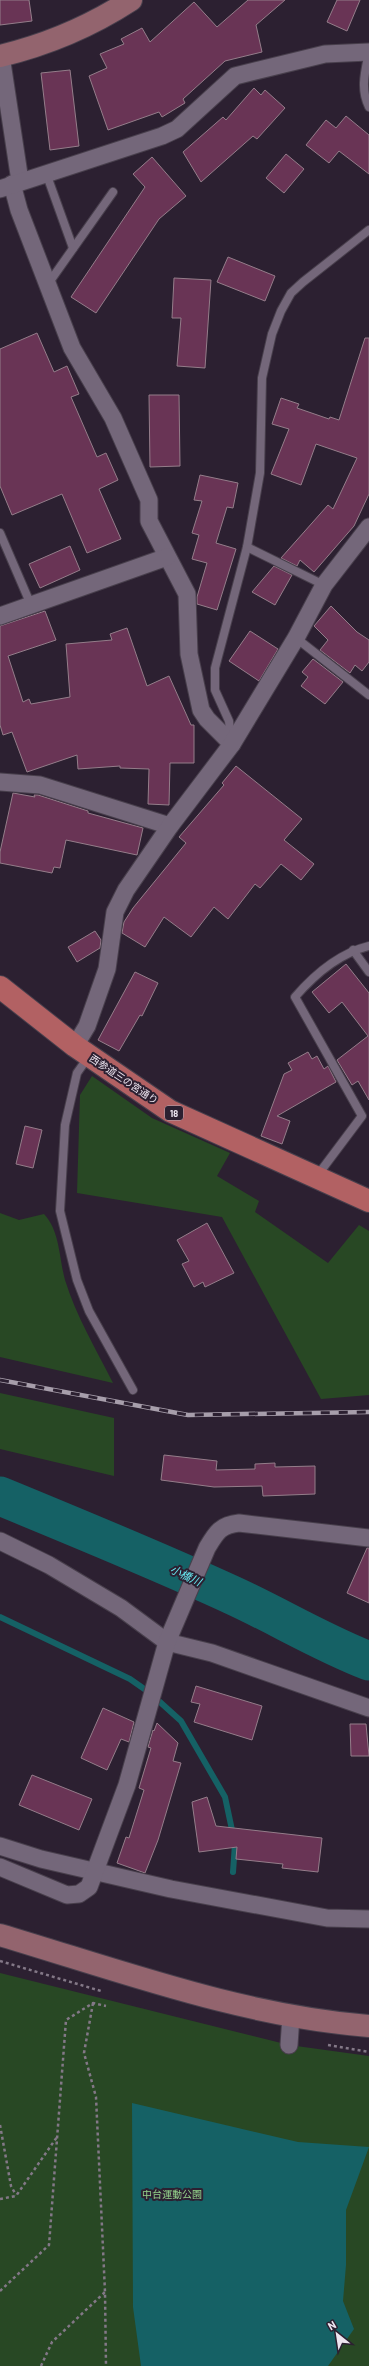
<svg xmlns="http://www.w3.org/2000/svg" width="369" height="2366" font-family="Barlow,'Noto Sans JP',sans-serif">
<style>
.green{fill:#284824}
.water{fill:#156165}
.lines{fill:none;stroke-linecap:round;stroke-linejoin:round}
.stream{stroke:#156165;stroke-width:6}
.river{stroke:#156165;stroke-width:39}
.building{fill:#693455;stroke:#947d8a}
.lane-casing{stroke:#483f4c;stroke-width:10}
.street-casing{stroke:#483f4c;stroke-width:19}
.secondary-casing{stroke:#483f4c;stroke-width:24}
.primary-casing{stroke:#483f4c;stroke-width:24}
.path{stroke:#837887;stroke-width:2.5;stroke-dasharray:3 3;stroke-linecap:butt}
.lane{stroke:#74677a;stroke-width:8}
.street{stroke:#74677a;stroke-width:17}
.secondary{stroke:#93646e;stroke-width:22}
.primary{stroke:#b26163;stroke-width:22}
.rail-casing{stroke:#a79eab;stroke-width:4.5}
.rail{stroke:#2c2031;stroke-width:3;stroke-dasharray:9;stroke-linecap:butt}
.labels{text-anchor:middle;dominant-baseline:central;stroke-width:4;stroke-linejoin:round;paint-order:stroke}
.shield{fill:#2c2031;stroke:#b3aab7;stroke-width:1}
.shield-label{font-size:9px;font-weight:bold;fill:#ede5f0}
.street-label{font-size:10px;fill:#ede5f0;stroke:#2c2031}
.park-label{font-size:10px;fill:#95d48c;stroke:#2c2031}
.water-label{font-size:11px;font-style:italic;fill:#68f0f7;stroke:#2c2031}
</style>
<rect width="100%" height="100%" fill="#2c2031"/>
<g class="green">
<polygon points="92,1076 152,1118 230,1153 217,1176 259,1201 255,1212 328,1263 359,1225 369,1231 369,1395 321,1399 222,1217 77,1193 80,1095"/>
<path d="M0,1213L19,1220L44,1214C60,1231 59,1258 65,1280C76,1316 96,1349 113,1383L0,1357Z"/>
<polygon points="0,1393 114,1418 114,1476 0,1449"/>
<polygon points="0,1973 289,2045 369,2056 369,2366 0,2366"/>
</g>
<polygon class="water" points="132,2103 298,2142 369,2147 346,2210 346,2265 343,2301 354,2329 328,2366 141,2366 133,2307"/>
<g class="lines">
<polyline class="stream" points="0,1617 130,1679 150,1693 181,1721 225,1797 235,1844 233,1872"/>
<path class="river" d="M0,1496C78,1528 156,1560 232,1595C278,1616 322,1643 369,1661"/>
</g>
<g class="building">
<polygon points="0,0 29,0 32,21 0,25"/>
<polygon points="248,0 285,0 256,25 262,52 225,61 183,99 185,103 162,117 159,112 108,130 89,76 107,68 100,54 124,44 121,39 142,28 150,42 194,2 217,27"/>
<polygon points="337,0 360,0 347,31 327,22"/>
<polygon points="70,70 79,146 50,150 41,73"/>
<polygon points="254,88 261,95 265,90 285,108 257,139 253,136 201,182 183,152 223,117 226,120"/>
<polygon points="346,116 369,135 369,174 339,151 329,163 306,145 326,120 336,128"/>
<polygon points="286,154 304,169 284,193 266,178"/>
<polygon points="152,157 186,196 159,219 96,313 71,297 145,187 133,174"/>
<polygon points="228,257 275,276 265,301 217,282"/>
<polygon points="174,278 211,280 205,368 177,366 181,318 172,318"/>
<polygon points="37,333 54,372 67,366 79,394 71,397 97,457 106,453 118,480 99,489 121,539 87,553 62,494 12,515 0,486 0,349"/>
<polygon points="365,338 369,338 369,494 354,526 314,572 300,560 297,566 281,558 328,505 333,509 357,458 316,444 301,485 271,474 289,429 272,424 281,398 299,404 297,408 329,419 330,417 339,420"/>
<polygon points="149,395 179,395 180,466 150,467"/>
<polygon points="200,475 238,483 233,508 227,507 216,543 236,549 217,610 197,604 197,597 207,563 192,559 199,535 192,533 202,501 194,500"/>
<polygon points="70,546 80,570 40,588 29,564"/>
<polygon points="274,566 292,575 275,605 252,592"/>
<polygon points="331,606 357,632 369,640 369,662 362,671 355,665 350,673 320,650 328,640 314,626"/>
<polygon points="45,611 56,640 8,656 23,702 29,699 31,704 70,697 66,644 112,640 110,634 127,628 147,686 169,676 191,725 194,725 194,763 170,763 169,805 148,804 149,769 120,768 120,766 78,769 77,755 27,772 12,732 3,735 0,725 0,626"/>
<polygon points="250,631 278,649 259,681 229,661"/>
<polygon points="313,659 343,682 325,704 301,686 308,677 302,672"/>
<polygon points="236,766 302,819 284,840 314,864 301,880 281,864 260,888 255,884 228,919 214,907 191,937 164,917 145,947 122,933 124,922 133,908 186,843 179,837 224,785 222,783"/>
<polygon points="13,793 35,797 34,795 38,795 88,811 88,813 143,828 137,855 66,840 60,868 54,867 52,873 0,863 0,852"/>
<polygon points="95,931 101,940 100,948 77,962 68,947"/>
<polygon points="346,964 369,993 369,1100 358,1081 352,1085 337,1060 368,1036 342,1002 329,1013 312,992"/>
<polygon points="135,972 158,983 142,1016 140,1015 119,1051 98,1040"/>
<polygon points="308,1052 312,1059 317,1056 324,1069 328,1066 336,1082 277,1116 290,1121 282,1144 261,1136 284,1074 292,1070 288,1063"/>
<polygon points="25,1126 42,1130 33,1168 16,1164"/>
<polygon points="207,1223 234,1273 205,1287 203,1282 194,1287 182,1264 189,1261 177,1240"/>
<polygon points="164,1455 217,1461 216,1470 255,1469 255,1464 275,1463 275,1467 315,1466 315,1494 263,1496 262,1486 214,1487 161,1480"/>
<polygon points="367,1548 369,1548 369,1603 347,1593"/>
<polygon points="196,1686 262,1706 252,1740 194,1722 200,1704 191,1702"/>
<polygon points="103,1708 134,1722 129,1742 121,1739 107,1770 81,1758"/>
<polygon points="157,1723 178,1743 173,1761 181,1763 158,1840 145,1873 117,1863 126,1837 129,1838 144,1790 139,1788 151,1748 148,1747 153,1730 154,1731"/>
<polygon points="350,1724 366,1724 369,1756 351,1756"/>
<polygon points="32,1775 92,1799 79,1830 19,1805"/>
<polygon points="207,1797 216,1826 322,1838 318,1872 282,1868 283,1864 236,1859 237,1847 199,1852 192,1802"/>
</g>
<g class="lines">
<defs>
<g id="lane">
<path d="M369,52C365,72 360,89 369,107"/>
<polyline points="46,173 73,248"/>
<polyline points="48,284 113,192"/>
<polyline points="0,533 31,605"/>
<polyline points="247,547 324,585"/>
<polyline points="296,638 369,695"/>
<polyline points="231,740 229,721 215,690 215,668 247,547 260,473 262,378 272,334 281,311 291,293 303,282 369,230"/>
<polyline points="353,950 369,972"/>
<polyline points="89,1056 77,1073 65,1125 60,1211 77,1280 89,1311 133,1390"/>
<path d="M317,1176L362,1116L295,997C315,974 340,953 369,946"/>
</g>
<g id="street">
<polyline points="1,56 20,181"/>
<polyline points="12,184 19,210 72,348 113,418 149,500 149,521 187,594 189,654 201,710 207,719 232,744"/>
<polyline points="0,189 162,136 177,129 235,76 325,54 369,52"/>
<polyline points="0,616 167,557"/>
<polyline points="0,782 40,785 170,826"/>
<polyline points="75,1046 87,1026 107,969 115,912 126,890 170,826 232,744 296,638 324,585 369,527"/>
<polyline points="0,1541 49,1565 121,1608 167,1642 212,1653 369,1708"/>
<polyline points="0,1846 41,1859 171,1889 327,1918 369,1919"/>
<path d="M0,1867L67,1895L79,1894L89,1887L127,1785L167,1642L207,1548C216,1533 220,1525 239,1523L369,1538"/>
<polyline points="289,2045 291,2016"/>
</g>
<g id="secondary">
<path d="M0,56C46,45 91,26 131,0"/>
<path d="M0,1935C121,1971 243,2016 369,2026"/>
</g>
<polyline id="primary" points="0,987 75,1046 170,1111 369,1201"/>
</defs>
<use href="#lane" class="lane-casing"/>
<use href="#street" class="street-casing"/>
<use href="#secondary" class="secondary-casing"/>
<use href="#primary" class="primary-casing"/>
<g class="path">
<polyline points="0,1961 101,1991"/>
<polyline points="93,2003 84,2053 96,2097 105,2292"/>
<polyline points="328,2045 369,2052"/>
<polyline points="0,2125 11,2186 16,2195"/>
<polyline points="0,2199 16,2196 57,2137"/>
<polyline points="0,2291 49,2245 66,2020 93,2003 106,2006"/>
<polyline points="41,2366 52,2342 105,2292 106,2366"/>
</g>
<use href="#lane" class="lane"/>
<use href="#street" class="street"/>
<use href="#secondary" class="secondary"/>
<use href="#primary" class="primary"/>
<defs>
<polyline id="rail" points="0,1380 188,1415 369,1412"/>
</defs>
<use href="#rail" class="rail-casing"/>
<use href="#rail" class="rail"/>
</g>
<g class="labels">
<rect class="shield" x="165" y="1106" width="18" height="14" rx="3"/>
<g class="shield-label">
<text x="174" y="1113">18</text>
</g>
<g class="street-label">
<text transform="translate(124 1079) rotate(34)">西参道三の宮通り</text>
</g>
<g class="park-label">
<text x="172" y="2194">中台運動公園</text>
</g>
<g class="water-label">
<text transform="translate(186 1575) rotate(25)">小橋川</text>
</g>
</g>
<g transform="translate(337 2334) rotate(330)" stroke="#2c2031" stroke-width="3" paint-order="stroke">
<path d="M0-3L7 15L0 10L-7 15Z" fill="#ede5f0"/>
<text y="-6" font-size="11" font-weight="bold" text-anchor="middle" fill="#ede5f0">N</text>
</g>
</svg>
